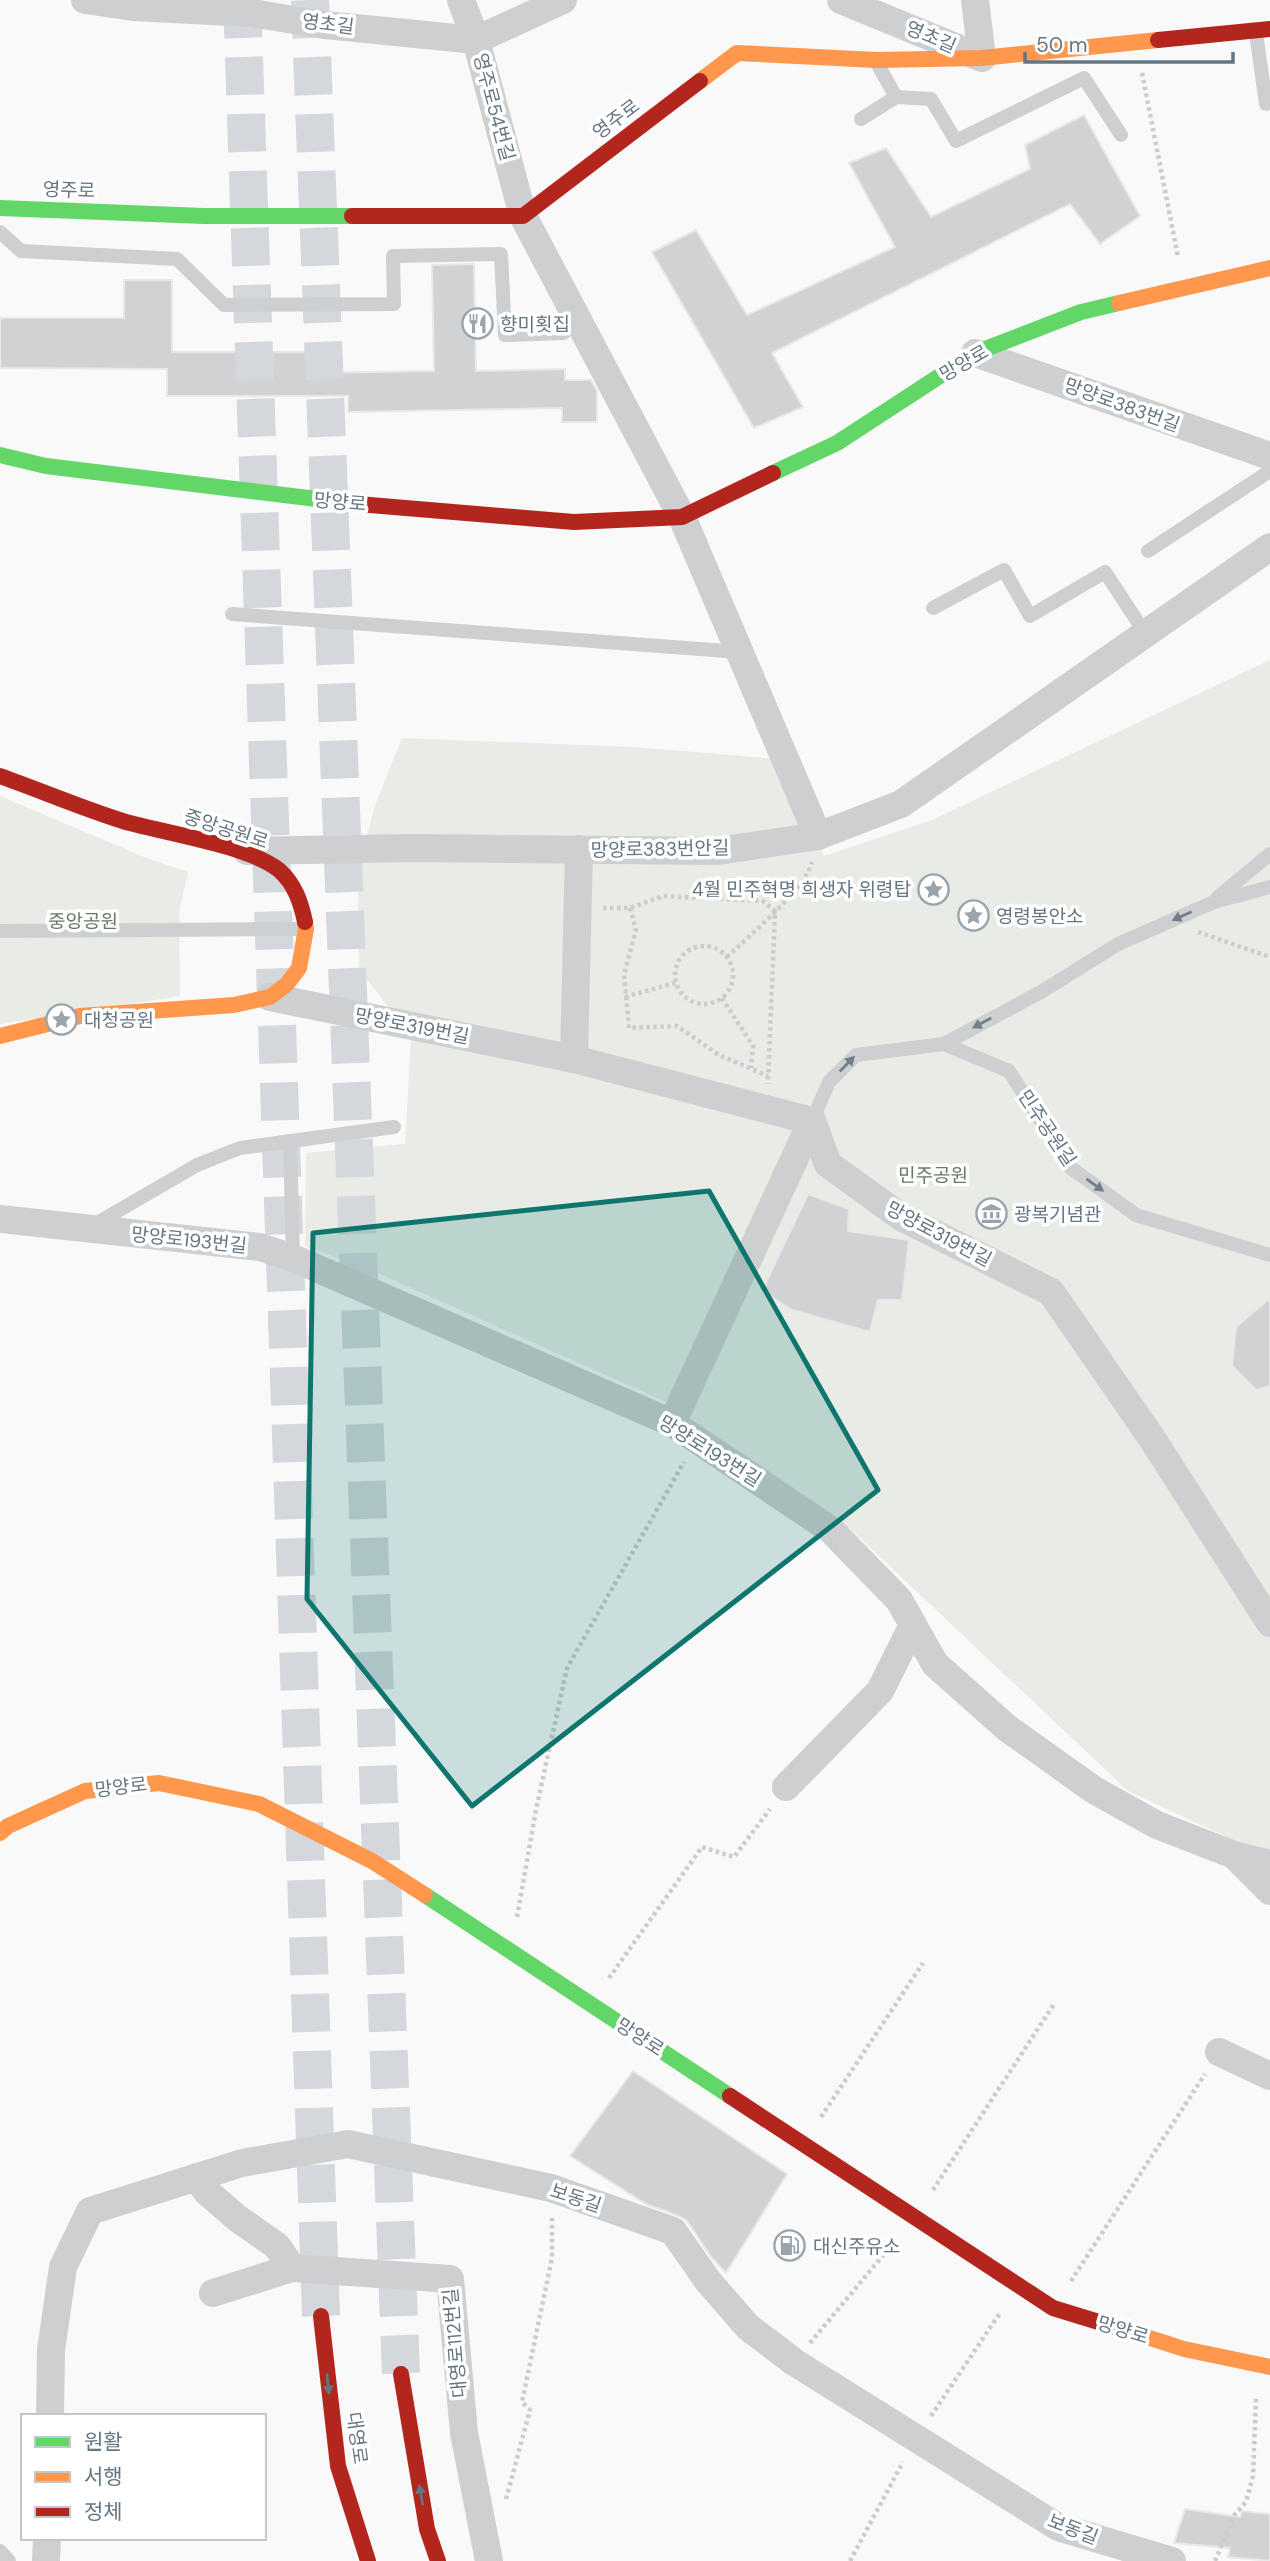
<svg xmlns="http://www.w3.org/2000/svg" width="1270" height="2561" font-family="'DM Sans','Noto Sans KR',sans-serif">
<style>
.green{fill:#e8ebe6}
.building{fill:#d0d2d3;stroke:#e8e8e8;stroke-width:2}
.lines{fill:none;stroke-linecap:round;stroke-linejoin:round}
.secondary-tunnel{stroke:#d4d8dc;stroke-width:38;stroke-dasharray:38 19;stroke-linecap:butt}
.path{stroke:#cbcccd;stroke-width:4.5;stroke-dasharray:3.5 3.5;stroke-linecap:butt}
.lane{stroke:#cecfd0;stroke-width:14}
.street{stroke:#cecfd0;stroke-width:28}
.fast{stroke:#63d668;stroke-width:16}
.slow{stroke:#ff974d;stroke-width:16}
.jam{stroke:#b3261e;stroke-width:16}
.oneway{fill:#707f8b}
.oneway2{fill:#657683}
.marked{fill:#0f766e;fill-opacity:0.2;stroke:#0f766e;stroke-width:5;stroke-linejoin:round}
.labels{text-anchor:middle;dominant-baseline:central;stroke-width:7;stroke-linejoin:round;paint-order:stroke}
.street-label{font-size:19px;fill:#657683;stroke:#fff}
.poi-label{font-size:19px;fill:#657683;stroke:#fff;text-anchor:start}
.park-label{font-size:19px;fill:#687a64;stroke:#fff}
</style>
<rect width="100%" height="100%" fill="#f9f9f9"/>
<g class="green">
<polygon points="1270,660 1270,1873 1233,1840 1128,1791 842,1521 668,1403 380,1274 305,1246 306,1153 405,1144 411,1037 359,969 358,871 375,805 402,738 634,747 778,759 824,856 932,820"/>
<polygon points="0,796 144,857 188,872 179,913 180,996 0,1024"/>
</g>
<g class="building">
<polygon points="1084,115 1140,216 1100,244 1070,204 772,353 803,407 754,428 652,252 696,230 747,315 895,247 849,163 886,148 931,217 1030,169 1025,145"/>
<polygon points="474,264 476,371 565,369 565,380 591,380 597,391 597,422 562,422 562,408 348,412 348,396 167,396 167,369 0,368 0,318 124,318 124,280 172,280 172,352 313,352 313,373 434,371 432,265"/>
<polygon points="808,1194 849,1209 848,1231 909,1240 902,1300 878,1300 870,1332 792,1310 762,1291"/>
<polygon points="1270,1298 1270,1386 1256,1390 1232,1366 1236,1327"/>
<polygon points="633,2071 787,2174 726,2273 712,2258 687,2221 679,2216 646,2204 570,2156"/>
<polygon points="1185,2509 1240,2517 1242,2511 1270,2514 1270,2561 1228,2557 1230,2548 1174,2543"/>
</g>
<g class="lines">
<g class="secondary-tunnel">
<polyline points="242,0 321,2316"/>
<polyline points="310,0 401,2374"/>
</g>
<g class="path">
<polyline points="1142,73 1178,257"/>
<polyline points="603,908 630,908 663,896 763,901 775,911 768,1084"/>
<polyline points="630,908 636,930 624,974 629,1028 677,1026 719,1055 768,1076"/>
<polyline points="1198,932 1270,957"/>
<circle cx="704" cy="975" r="29"/>
<path d="M727,957C748,937 806,888 812,862"/>
<polyline points="625,997 675,983"/>
<polyline points="722,998 753,1046 751,1068"/>
<polyline points="517,1917 536,1810 567,1668 684,1462"/>
<polyline points="609,1978 702,1847 734,1857 770,1809"/>
<polyline points="821,2117 923,1963"/>
<polyline points="933,2190 1054,2004"/>
<polyline points="1071,2281 1205,2074"/>
<polyline points="810,2343 894,2242"/>
<polyline points="931,2416 1000,2313"/>
<polyline points="506,2499 530,2410 522,2402 552,2258 552,2217"/>
<polyline points="850,2561 903,2462"/>
<polyline points="1215,2561 1235,2514 1246,2502 1253,2476 1256,2397"/>
</g>
<g class="lane">
<polyline points="1256,33 1266,104"/>
<polyline points="878,65 896,97"/>
<polyline points="861,119 896,97 931,99 956,141 1084,78 1121,135"/>
<polyline points="0,232 21,251 177,259 224,305 394,304 393,256 501,254 505,335 564,333"/>
<polyline points="1148,551 1270,471"/>
<polyline points="933,608 1004,570 1030,616 1105,572 1145,633"/>
<polyline points="232,614 740,652"/>
<polyline points="1217,898 1270,854"/>
<polyline points="0,931 303,929"/>
<polyline points="944,1044 1009,1071 1071,1168 1136,1215 1270,1255"/>
<polyline points="812,1121 829,1082 856,1055 944,1044 1041,992 1118,944 1214,902 1270,887"/>
<polyline points="290,1141 293,1258"/>
<polyline points="92,1226 197,1165 240,1148 394,1127"/>
<polyline points="0,2551 9,2561"/>
</g>
<g class="street">
<polyline points="85,0 133,7 251,13 325,25 476,40 563,0"/>
<polyline points="461,0 476,40 523,216 682,517 818,836"/>
<polyline points="841,0 982,58 975,0"/>
<polyline points="975,353 1270,456"/>
<polyline points="247,851 413,848 718,851 818,836 901,804 1270,547"/>
<polyline points="270,997 574,1059 812,1121 828,1164 901,1217 1051,1292 1153,1440 1270,1623"/>
<polyline points="574,1059 579,849"/>
<polyline points="0,1219 260,1247 293,1258 672,1423 831,1530 899,1600 935,1664 1007,1728 1094,1790 1157,1825 1234,1855 1270,1864"/>
<polyline points="672,1423 812,1121"/>
<polyline points="786,1787 880,1691 913,1625"/>
<polyline points="1235,1856 1270,1891"/>
<polyline points="1219,2052 1270,2076"/>
<polyline points="196,2177 207,2192 237,2218 277,2246 292,2268"/>
<polyline points="213,2293 292,2268 450,2279 464,2433 489,2561"/>
<polyline points="50,2416 51,2350 63,2267 90,2211 242,2163 348,2144 551,2188 673,2231 708,2281 748,2327 794,2362 1058,2527 1172,2561"/>
<polyline points="46,2561 47,2538"/>
</g>
<g class="fast">
<polyline points="0,208 204,216 352,216"/>
<polyline points="0,455 46,466 358,504"/>
<polyline points="773,473 837,443 975,353 1081,312 1119,303"/>
<polyline points="425,1895 730,2096"/>
</g>
<g class="slow">
<polyline points="700,81 737,53 876,60 982,58 1158,40"/>
<polyline points="1119,303 1270,268"/>
<polyline points="0,1036 80,1016 234,1005 270,997 287,984 299,968 306,929 305,922"/>
<polyline points="0,1833 8,1826 85,1791 159,1783 259,1804 372,1861 425,1895"/>
<polyline points="1128,2331 1184,2349 1270,2367"/>
</g>
<g class="jam">
<polyline points="1158,40 1270,29"/>
<polyline points="352,216 523,216 700,81"/>
<polyline points="358,504 574,522 682,517 773,473"/>
<path d="M0,776C42,791 84,809 126,822C166,833 249,846 279,870C295,884 301,903 305,922"/>
<polyline points="730,2096 1053,2308 1128,2331"/>
<polyline points="321,2316 338,2466 368,2561"/>
<polyline points="401,2374 427,2529 438,2561"/>
</g>
</g>
<defs><path id="oneway-solid" d="M-6-.8H1V-3.2L6.5 0L1 3.2V.8H-6Z" transform="scale(1.75)"/></defs>
<g class="oneway">
<use href="#oneway-solid" transform="translate(1182 916) rotate(156)"/>
<use href="#oneway-solid" transform="translate(982 1023) rotate(152)"/>
<use href="#oneway-solid" transform="translate(847 1064) rotate(-46)"/>
<use href="#oneway-solid" transform="translate(1095 1185) rotate(36)"/>
</g>
<g class="oneway2">
<use href="#oneway-solid" transform="translate(328 2384) rotate(84)"/>
<use href="#oneway-solid" transform="translate(421 2495) rotate(-100)"/>
</g>
<path class="marked" d="M709,1191L878,1490L472,1806L307,1599L313,1233Z"/>
<defs>
<symbol id="restaurant-ring" viewBox="-11 -11 22 22"><circle r="9.5" fill="#fff" stroke="#99a4ac" stroke-width="1.5"/><path d="M-5-6h1v4h1v-4h1v4h1v-4h1v5L-1.5 .5V6h-2V.5L-5-1ZM5-6V6H3V1.5H1.5Q1.5-4 5-6Z" fill="#99a4ac"/></symbol>
<symbol id="sight-ring" viewBox="-11 -11 22 22"><circle r="9.5" fill="#fff" stroke="#99a4ac" stroke-width="1.5"/><path d="M0-6L1.8-2.2L6-1.7L2.9 1.2L3.7 5.4L0 3.3L-3.7 5.4L-2.9 1.2L-6-1.7L-1.8-2.2Z" fill="#99a4ac"/></symbol>
<symbol id="museum-ring" viewBox="-11 -11 22 22"><circle r="9.5" fill="#fff" stroke="#99a4ac" stroke-width="1.5"/><path d="M0-6L6-3V-2H-6V-3ZM-5-1h2V3h-2ZM-1-1h2V3h-2ZM3-1h2V3H3ZM-6 4H6V6H-6Z" fill="#99a4ac"/></symbol>
<symbol id="fuel-ring" viewBox="-11 -11 22 22"><circle r="9.5" fill="#fff" stroke="#99a4ac" stroke-width="1.5"/><path d="M-5.5-6h7V0h2V4h1.3V-2.5L3-4.5l.8-.8L6-3V5H2.5V1h-1V6h-7ZM-4.2-4.7v3.2H.2V-4.7Z" fill="#99a4ac"/></symbol>
</defs>
<g fill-rule="evenodd">
<use href="#restaurant-ring" x="460" y="306" width="35" height="35"/>
<use href="#sight-ring" x="916" y="872" width="35" height="35"/>
<use href="#sight-ring" x="956" y="898" width="35" height="35"/>
<use href="#sight-ring" x="44" y="1002" width="35" height="35"/>
<use href="#museum-ring" x="974" y="1196" width="35" height="35"/>
<use href="#fuel-ring" x="772" y="2228" width="35" height="35"/>
</g>
<g class="labels">
<g class="street-label">
<text transform="translate(328 24) rotate(7)">영초길</text>
<text transform="translate(931 37) rotate(23)">영초길</text>
<text transform="translate(494 107) rotate(75)">영주로54번길</text>
<text transform="translate(616 119) rotate(-37)">영주로</text>
<text transform="translate(69 190) rotate(2)">영주로</text>
<text transform="translate(964 363) rotate(-30)">망양로</text>
<text transform="translate(1122 405) rotate(20)">망양로383번길</text>
<text transform="translate(340 502) rotate(5)">망양로</text>
<text transform="translate(226 829) rotate(18)">중앙공원로</text>
<text transform="translate(660 849) rotate(-1)">망양로383번안길</text>
<text transform="translate(412 1026) rotate(11)">망양로319번길</text>
<text transform="translate(1047 1128) rotate(56)">민주공원길</text>
<text transform="translate(939 1234) rotate(28)">망양로319번길</text>
<text transform="translate(189 1240) rotate(6)">망양로193번길</text>
<text transform="translate(710 1451) rotate(32)">망양로193번길</text>
<text transform="translate(121 1787) rotate(-7)">망양로</text>
<text transform="translate(640 2037) rotate(33)">망양로</text>
<text transform="translate(576 2198) rotate(18)">보동길</text>
<text transform="translate(1123 2330) rotate(17)">망양로</text>
<text transform="translate(455 2343) rotate(-95)">대영로112번길</text>
<text transform="translate(357 2438) rotate(82)">대영로</text>
<text transform="translate(1073 2529) rotate(21)">보동길</text>
</g>
<g class="poi-label">
<text x="500" y="324">향미횟집</text>
<text x="911" y="889" text-anchor="end">4월 민주혁명 희생자 위령탑</text>
<text x="996" y="916">영령봉안소</text>
<text x="84" y="1020">대청공원</text>
<text x="1014" y="1214">광복기념관</text>
<text x="813" y="2246">대신주유소</text>
</g>
<g class="park-label">
<text x="83" y="921">중앙공원</text>
<text x="933" y="1175">민주공원</text>
</g>
</g>
<rect x="21" y="2414" width="245" height="126" fill="#ffffff" stroke="#c1c8cd" stroke-width="2"/>
<rect x="35" y="2437" width="35" height="10" fill="#63d668" stroke="#c1c8cd" stroke-width="2"/>
<text x="84" y="2449" font-size="21" fill="#657683">원활</text>
<rect x="35" y="2472" width="35" height="10" fill="#ff974d" stroke="#c1c8cd" stroke-width="2"/>
<text x="84" y="2484" font-size="21" fill="#657683">서행</text>
<rect x="35" y="2507" width="35" height="10" fill="#b3261e" stroke="#c1c8cd" stroke-width="2"/>
<text x="84" y="2519" font-size="21" fill="#657683">정체</text>
<path d="M1025 52v10h208v-10" fill="none" stroke="#657683" stroke-width="3.5"/>
<text x="1036" y="52" font-size="21" fill="#657683" stroke="#ffffff" stroke-width="5" paint-order="stroke">50 m</text>
</svg>
